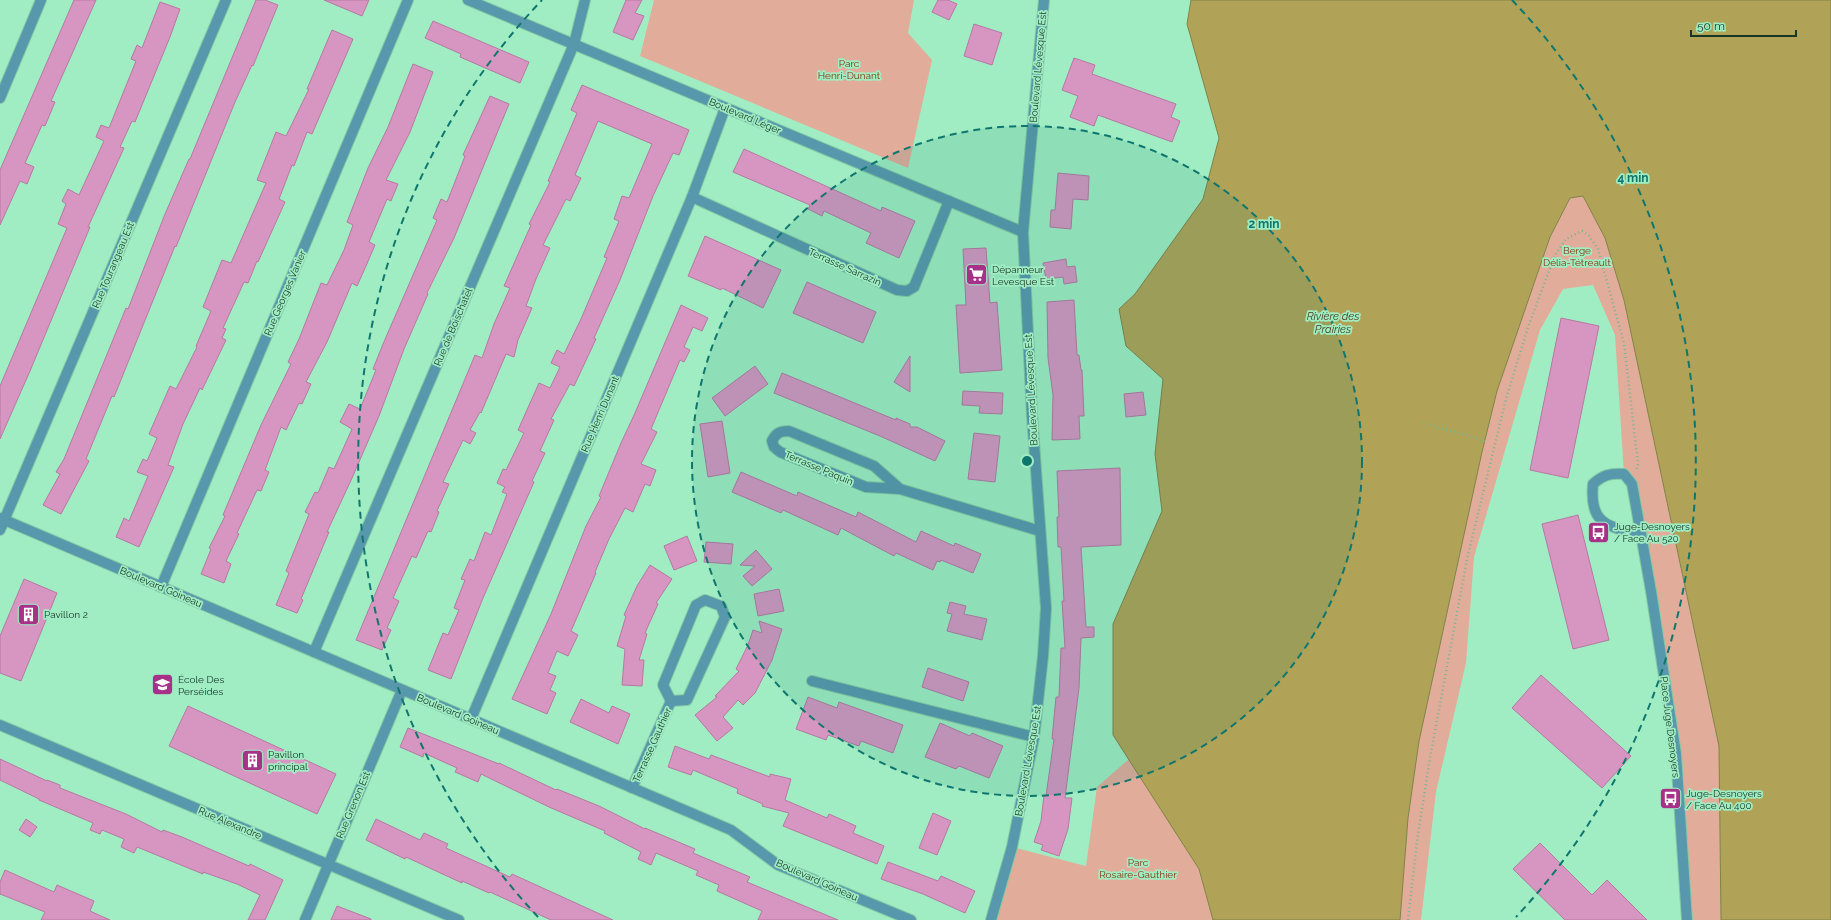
<svg xmlns="http://www.w3.org/2000/svg" width="1831" height="920" font-family="Raleway,sans-serif">
<style>
.green{fill:#e2ac9a}
.water{fill:#b0a357;stroke:#828248}
.building{fill:#d796c1;stroke:#b778a2}
.lines{fill:none;stroke-linecap:round;stroke-linejoin:round}
.minor-casing{stroke:#84c8a4;stroke-width:12}
.path{stroke:#76b694;stroke-width:2.5;stroke-dasharray:1 3;stroke-linecap:butt}
.minor{stroke:#5898ac;stroke-width:10}
.ring{fill:none;stroke:#0f766e;stroke-width:2;stroke-dasharray:7 5}
.labels{text-anchor:middle;dominant-baseline:central;stroke-width:3.5;stroke-linejoin:round;paint-order:stroke}
.park-label{font-size:10px;fill:#88300a;stroke:#a0edc3}
.street-label{font-size:10px;fill:#163626;stroke:#a0edc3}
.poi-label{font-size:10px;fill:#163626;stroke:#a0edc3;text-anchor:start}
.water-label{font-size:11px;font-style:italic;fill:#433d1b;stroke:#a0edc3}
.centre{fill:#0f766e;stroke:#a0edc3;stroke-width:2}
.ring-label{font-size:12px;text-anchor:middle;font-weight:bold;fill:#0f766e;stroke:#a0edc3;stroke-width:3.5;stroke-linejoin:round;paint-order:stroke}
</style>
<rect width="100%" height="100%" fill="#a0edc3"/>
<g class="green">
<polygon points="654,0 914,0 908,33 932,60 908,168 640,56"/>
<polygon points="1583,196 1605,238 1624,300 1719,746 1721,920 1687,920 1676,754 1632,484 1624,474 1615,335 1593,285 1563,289 1540,330 1474,557 1466,663 1436,792 1421,920 1400,920 1408,818 1419,741 1482,452 1497,391 1550,237 1570,198"/>
<polygon points="1129,759 1199,869 1213,920 991,920 1012,847 1086,866 1097,787"/>
</g>
<polygon class="water" points="1191,0 1831,0 1831,920 1721,920 1719,746 1624,300 1605,238 1583,196 1570,198 1550,237 1497,391 1482,452 1419,741 1408,818 1400,920 1213,920 1199,869 1113,735 1113,624 1162,511 1155,454 1163,379 1126,346 1119,309 1135,294 1203,199 1219,138 1187,24"/>
<g class="building">
<polygon points="74,0 96,0 51,101 55,102 45,126 42,125 25,163 34,167 27,184 20,181 0,225 0,170"/>
<polygon points="256,0 265,0 278,5 253,66 252,65 235,102 176,247 175,246 114,397 112,396 86,459 89,461 61,514 43,505 60,474 56,472 64,459 126,308 128,309 165,214 189,159 190,159"/>
<polygon points="324,0 369,0 362,16"/>
<polygon points="626,0 642,0 635,13 644,16 633,40 613,32"/>
<polygon points="938,0 948,0 957,4 949,20 932,12"/>
<polygon points="160,2 180,9 170,37 135,122 132,121 120,147 124,148 88,227 90,227 30,371 0,439 0,386 67,228 58,224 66,204 62,201 68,189 79,195 104,141 96,137 101,125 109,128 136,61 131,59 137,45 142,48"/>
<polygon points="433,21 529,62 520,83 460,57 461,54 425,38"/>
<polygon points="974,24 1002,33 992,65 964,56"/>
<polygon points="332,30 353,39 312,134 307,132 294,166 292,165 279,199 285,202 258,262 257,261 248,283 244,282 223,328 226,329 222,338 226,340 202,390 200,388 183,424 168,465 174,467 139,547 116,537 124,518 129,521 148,476 137,472 143,459 147,461 157,438 149,434 170,386 176,389 197,347 196,346 211,311 203,307 222,260 231,263 266,183 257,180 276,132 286,136 309,89 307,89"/>
<polygon points="1074,58 1095,65 1092,74 1176,104 1171,117 1180,121 1172,142 1098,115 1094,126 1070,117 1078,96 1062,90"/>
<polygon points="413,64 433,72 410,132 386,180 398,184 391,201 387,199 369,242 375,245 366,266 357,286 352,283 327,342 306,382 311,384 302,404 299,403 286,430 281,427 265,470 269,472 261,491 257,490 237,533 239,534 226,561 231,564 224,583 201,574 211,549 209,548 225,516 223,515 261,425 291,364 288,362 299,339 321,283 327,285 344,250 353,225 347,222 368,168 388,127"/>
<polygon points="582,85 689,130 679,155 673,153 653,196 620,280 594,338 596,339 574,386 570,384 551,419 554,420 540,451 545,453 532,481 534,482 483,598 451,679 428,670 443,633 448,635 459,610 454,608 465,580 461,579 470,559 474,561 485,532 491,535 507,494 502,492 505,487 497,483 503,469 506,470 524,433 518,430 539,383 550,388 560,367 551,363 557,350 564,354 581,319 607,258 604,257 619,221 614,219 622,196 629,198 652,144 598,121 575,175 581,178 570,201 566,199 543,245 550,248 536,279 526,306 532,308 518,340 514,357 506,354 481,413 480,412 470,430 476,433 470,444 463,440 443,482 449,484 437,511 439,512 431,532 428,531 416,558 412,556 393,598 399,601 387,628 391,630 382,650 356,640 475,355 482,358 494,324 510,288 504,286 531,225 529,224 550,182 548,181 577,113 571,110"/>
<polygon points="490,96 509,104 454,238 427,293 428,294 404,349 379,416 352,478 327,532 329,532 301,599 303,600 297,613 276,605 289,573 286,571 309,514 305,512 315,492 318,493 329,467 334,469 352,429 340,422 349,404 360,409 376,370 373,369 383,344 437,220 433,218 441,199 447,202 465,156 463,155"/>
<polygon points="744,149 881,211 882,207 915,221 899,258 866,243 871,233 824,211 822,216 808,209 810,205 733,172"/>
<polygon points="1058,173 1089,176 1088,200 1073,199 1071,229 1050,227 1051,210 1055,210"/>
<polygon points="705,236 781,270 763,308 722,288 721,290 688,276"/>
<polygon points="986,248 990,303 997,302 1002,370 960,373 956,305 966,305 963,249"/>
<polygon points="1066,259 1067,267 1075,266 1077,282 1064,284 1063,277 1046,279 1043,263"/>
<polygon points="807,282 876,312 863,343 793,313"/>
<polygon points="1074,300 1077,355 1079,355 1081,370 1082,370 1084,416 1079,416 1080,439 1052,440 1053,395 1048,358 1047,302"/>
<polygon points="681,305 708,318 702,331 693,327 684,347 690,350 684,362 680,360 651,429 657,432 641,464 656,470 650,486 645,484 633,512 625,508 609,539 595,572 596,573 571,631 578,635 568,656 557,651 548,673 556,676 550,690 556,693 547,714 512,699 551,614 586,526 601,497 599,496 621,443 635,413"/>
<polygon points="1561,318 1599,326 1568,478 1530,470"/>
<polygon points="910,356 910,392 894,382"/>
<polygon points="755,366 768,384 725,416 712,398"/>
<polygon points="782,373 896,420 896,418 910,424 910,427 917,427 945,441 935,461 880,436 774,393"/>
<polygon points="963,391 1003,393 1002,414 979,413 980,406 962,405"/>
<polygon points="1143,392 1146,415 1126,417 1124,394"/>
<polygon points="722,421 730,473 708,477 700,424"/>
<polygon points="974,433 1000,436 995,482 968,479"/>
<polygon points="1120,468 1121,545 1081,547 1086,627 1094,627 1094,637 1081,638 1079,688 1065,798 1072,798 1068,829 1059,856 1041,850 1043,845 1034,842 1041,821 1044,795 1046,796 1054,739 1052,739 1056,697 1059,697 1061,648 1065,648 1062,601 1064,601 1061,547 1058,547 1057,517 1059,517 1057,471"/>
<polygon points="741,472 797,496 798,492 856,517 858,512 916,542 921,531 954,546 955,543 981,554 973,573 941,560 940,562 937,561 933,570 896,553 894,556 841,528 838,535 783,510 781,513 732,492"/>
<polygon points="1578,515 1609,640 1573,649 1542,524"/>
<polygon points="687,536 697,561 674,570 664,546"/>
<polygon points="706,542 733,544 731,564 704,562"/>
<polygon points="756,550 772,569 752,586 743,576 755,566 740,565"/>
<polygon points="650,565 672,579 656,603 658,604 645,633 647,634 639,660 644,660 642,686 622,685 625,649 617,646 626,616 624,615 637,586"/>
<polygon points="24,579 57,593 21,681 0,673 0,636"/>
<polygon points="779,589 784,611 758,616 754,594"/>
<polygon points="950,602 966,606 964,614 987,619 982,640 947,631 952,614 947,613"/>
<polygon points="759,621 782,629 772,660 755,693 743,705 738,700 723,717 733,728 717,741 695,715 717,697 715,696 739,671 736,669 748,645 753,630 762,633"/>
<polygon points="928,668 969,682 963,701 922,687"/>
<polygon points="1541,675 1631,756 1602,788 1512,708"/>
<polygon points="808,697 837,708 839,702 903,725 893,753 861,741 859,746 828,735 826,740 796,729"/>
<polygon points="581,699 609,713 612,706 630,714 618,744 570,722"/>
<polygon points="188,706 336,774 317,814 169,746"/>
<polygon points="940,723 970,736 972,733 1003,746 989,778 959,766 956,769 925,757"/>
<polygon points="408,728 499,764 499,763 556,790 557,789 599,806 645,829 645,828 695,849 693,853 750,877 747,882 838,920 758,920 762,911 717,891 719,885 696,875 698,871 656,853 651,865 638,859 641,852 604,833 605,831 549,807 481,774 478,782 455,772 457,768 424,753 423,757 400,747"/>
<polygon points="675,746 709,759 711,755 770,777 770,774 791,779 785,800 827,818 829,814 856,826 853,833 884,846 877,864 783,826 789,813 762,806 763,804 737,793 738,789 693,770 691,775 668,767"/>
<polygon points="0,759 47,781 47,780 60,785 60,788 126,814 162,832 163,830 182,837 249,866 250,864 283,880 265,920 248,920 260,895 237,884 203,872 203,874 137,847 134,853 121,847 124,839 102,830 100,834 90,830 93,823 39,800 39,799 0,780"/>
<polygon points="933,813 951,821 937,855 919,848"/>
<polygon points="26,819 37,827 30,837 19,830"/>
<polygon points="376,819 420,840 424,833 448,844 446,848 510,877 512,874 613,920 551,920 490,892 489,893 462,881 462,883 406,857 405,859 366,840"/>
<polygon points="1540,843 1592,895 1607,880 1647,920 1565,920 1513,869"/>
<polygon points="888,862 938,881 941,876 975,891 965,913 923,894 881,879"/>
<polygon points="5,870 54,892 57,885 94,901 90,911 110,920 41,920 45,912 0,894 0,882"/>
<polygon points="337,906 371,919 371,920 331,920"/>
</g>
<g class="lines">
<defs>
<g id="minor">
<polyline points="468,0 1023,232"/>
<polyline points="0,98 41,0"/>
<polyline points="692,197 897,290 907,291 914,287 949,201"/>
<path d="M900,489L874,466L789,431C780,431 776,433 772,441L774,447L780,452L866,487L900,489L1040,531"/>
<polyline points="0,518 731,830 778,865 911,920"/>
<polyline points="0,530 226,0"/>
<path d="M1641,535C1608,526 1589,525 1593,484C1603,475 1610,473 1624,474L1632,484L1651,591L1676,754L1687,920"/>
<polyline points="161,587 408,0"/>
<polygon points="705,600 721,606 725,617 687,700 671,701 663,685 696,605"/>
<polyline points="314,652 574,44 585,0"/>
<polyline points="812,681 1034,737"/>
<polyline points="471,719 692,197 725,108"/>
<polyline points="0,725 459,920"/>
<polyline points="632,788 671,701"/>
<polyline points="305,920 402,690"/>
<polyline points="991,920 1012,847 1034,737 1043,656 1046,608 1032,415 1023,232 1044,0"/>
</g>
</defs>
<use href="#minor" class="minor-casing"/>
<g class="path">
<polyline points="1423,423 1485,441"/>
<polyline points="1408,920 1418,834 1430,758 1467,559 1506,399 1528,327 1555,255 1566,239 1582,231 1589,236 1598,249 1624,343 1638,464 1636,471"/>
</g>
<use href="#minor" class="minor"/>
</g>
<circle cx="1027" cy="461" r="335" fill="#0f766e" fill-opacity=".12"/>
<g class="ring">
<circle cx="1027" cy="461" r="335"/>
<path d="M538 917A669 669 0 0 1 542 0M1512 0A669 669 0 0 1 1516 917"/>
</g>
<defs>
<symbol id="supermarket-square" viewBox="-11 -11 22 22"><rect x="-9" y="-9" width="18" height="18" rx="4" fill="#a73189" stroke="#a0edc3"/><path d="M-6-5.5h2.5l.6 2H6L4.5 2H-2.5L-4.4-4H-6ZM-1.5 3.2a1.3 1.3 0 1 0 .1 0ZM3 3.2a1.3 1.3 0 1 0 .1 0Z" fill="#fff"/></symbol>
<symbol id="bus-square" viewBox="-11 -11 22 22"><rect x="-9" y="-9" width="18" height="18" rx="4" fill="#a73189" stroke="#a0edc3"/><path d="M-5-6H5V4H4V6H2V4H-2V6H-4V4H-5ZM-3.5-4V0h7V-4ZM-3.5 1.2v1.5H-2V1.2ZM2 1.2v1.5H3.5V1.2Z" fill="#fff"/></symbol>
<symbol id="building-square" viewBox="-11 -11 22 22"><rect x="-9" y="-9" width="18" height="18" rx="4" fill="#a73189" stroke="#a0edc3"/><path d="M-4-6H4V6H1V3H-1V6H-4ZM-2.5-4.3h1.7v1.8h-1.7ZM.8-4.3h1.7v1.8H.8ZM-2.5-1h1.7V.8h-1.7ZM.8-1h1.7V.8H.8Z" fill="#fff"/></symbol>
<symbol id="school-square" viewBox="-11 -11 22 22"><rect x="-9" y="-9" width="18" height="18" rx="4" fill="#a73189" stroke="#a0edc3"/><path d="M0-5L7-2L0 1L-7-2ZM-4 1L0 2.5L4 1V4Q0 6-4 4Z" fill="#fff"/></symbol>
</defs>
<g fill-rule="evenodd">
<use href="#supermarket-square" x="964" y="262" width="25" height="25"/>
<use href="#bus-square" x="1586" y="520" width="25" height="25"/>
<use href="#building-square" x="16" y="602" width="25" height="25"/>
<use href="#school-square" x="150" y="672" width="25" height="25"/>
<use href="#building-square" x="240" y="748" width="25" height="25"/>
<use href="#bus-square" x="1658" y="786" width="25" height="25"/>
</g>
<g class="labels">
<g class="park-label">
<text x="849" y="63">Parc<tspan x="849" dy="12">Henri-Dunant</tspan></text>
<text x="1577" y="250">Berge<tspan x="1577" dy="12">Délia-Tétreault</tspan></text>
<text x="1138" y="862">Parc<tspan x="1138" dy="12">Rosaire-Gauthier</tspan></text>
</g>
<g class="street-label">
<text transform="translate(1038 67) rotate(-85)">Boulevard Lévesque Est</text>
<text transform="translate(745 116) rotate(23)">Boulevard Léger</text>
<text transform="translate(113 265) rotate(-67)">Rue Tourangeau Est</text>
<text transform="translate(845 267) rotate(24)">Terrasse Sarrazin</text>
<text transform="translate(285 293) rotate(-67)">Rue Georges Vanier</text>
<text transform="translate(453 327) rotate(-67)">Rue de Boischatel</text>
<text transform="translate(1031 390) rotate(-93)">Boulevard Lévesque Est</text>
<text transform="translate(600 414) rotate(-67)">Rue Henri Dunant</text>
<text transform="translate(819 468) rotate(23)">Terrasse Paquin</text>
<text transform="translate(161 587) rotate(23)">Boulevard Goineau</text>
<text transform="translate(458 714) rotate(23)">Boulevard Goineau</text>
<text transform="translate(1670 727) rotate(83)">Place Juge Desnoyers</text>
<text transform="translate(652 745) rotate(-66)">Terrasse Gauthier</text>
<text transform="translate(1028 761) rotate(-80)">Boulevard Lévesque Est</text>
<text transform="translate(353 805) rotate(-67)">Rue Grenon Est</text>
<text transform="translate(230 823) rotate(23)">Rue Alexandre</text>
<text transform="translate(817 880) rotate(24)">Boulevard Goineau</text>
</g>
<g class="poi-label">
<text x="992" y="269">Dépanneur<tspan x="992" dy="12">Levesque Est</tspan></text>
<text x="1614" y="526">Juge-Desnoyers<tspan x="1614" dy="12">/ Face Au 520</tspan></text>
<text x="44" y="614">Pavillon 2</text>
<text x="178" y="679">École Des<tspan x="178" dy="12">Perséides</tspan></text>
<text x="268" y="754">Pavillon<tspan x="268" dy="12">principal</tspan></text>
<text x="1686" y="793">Juge-Desnoyers<tspan x="1686" dy="12">/ Face Au 400</tspan></text>
</g>
<g class="water-label">
<text x="1333" y="316">Rivière des<tspan x="1333" dy="13">Prairies</tspan></text>
</g>
</g>
<circle cx="1027" cy="461" r="6" class="centre"/>
<g class="ring-label">
<text x="1633" y="182">4 min</text>
<text x="1264" y="228">2 min</text>
</g>
<path d="M1691 30v6h105v-6" fill="none" stroke="#163626" stroke-width="2"/>
<text x="1697" y="30" font-size="12" fill="#163626" stroke="#a0edc3" stroke-width="3" paint-order="stroke">50 m</text>
</svg>
